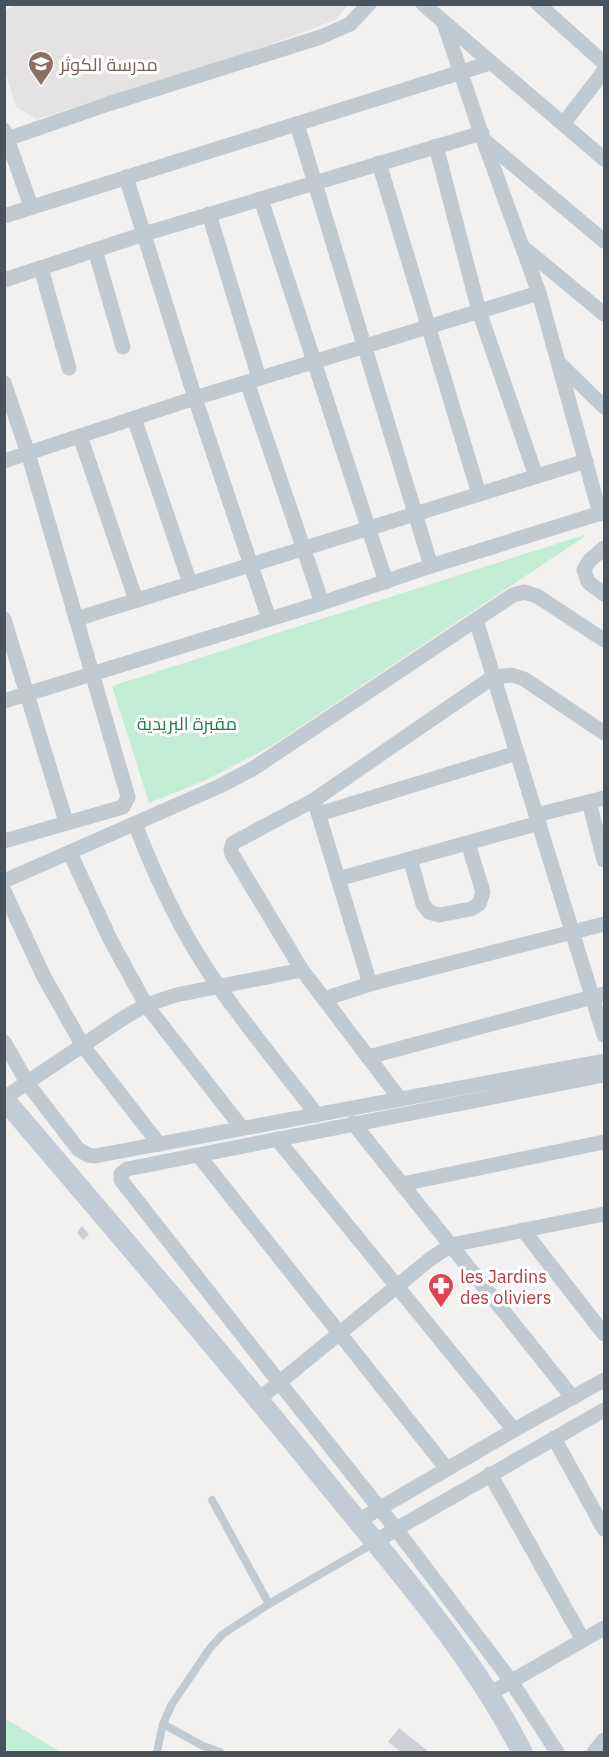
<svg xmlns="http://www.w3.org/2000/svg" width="609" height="1757" font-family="'IBM Plex Sans',Cairo,sans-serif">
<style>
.education{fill:#e4e2e2}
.green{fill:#c2edd4}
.building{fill:#cecfd5}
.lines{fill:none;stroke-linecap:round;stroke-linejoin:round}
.lane{stroke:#c2cad1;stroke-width:8}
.street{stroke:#c2cad1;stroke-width:15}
.secondary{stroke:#c2cbd6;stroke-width:21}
.labels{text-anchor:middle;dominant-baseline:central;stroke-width:6;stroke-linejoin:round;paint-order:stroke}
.education-label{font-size:18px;fill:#785e54;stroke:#fff;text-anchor:start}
.park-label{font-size:18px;fill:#1c7c4e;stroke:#fff}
.health-label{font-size:18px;fill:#be3a42;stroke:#fff;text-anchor:start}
</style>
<rect width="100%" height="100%" fill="#f3f1f0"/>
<polygon class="education" points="22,4 348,4 348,5 335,20 263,47 37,119 16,107 5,71 5,10"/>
<g class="green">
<polygon points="584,535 584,537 270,747 204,781 149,803 112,686"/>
<polygon points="4,1718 59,1751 57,1752 5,1752"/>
</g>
<g class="building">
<polygon points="82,1226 89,1235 83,1240 77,1233"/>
<polygon points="399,1728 429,1752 401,1752 388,1742"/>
</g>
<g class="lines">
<g class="lane">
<polyline points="212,1500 269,1604"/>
<polyline points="163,1724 203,1746 220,1752"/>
<polyline points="157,1752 163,1724 172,1704 210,1648 223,1634 269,1604 374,1543"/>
</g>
<g class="street">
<polyline points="423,4 604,159"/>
<polyline points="538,4 604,63"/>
<polyline points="445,26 483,139 539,293 600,514"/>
<polyline points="297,124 431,566"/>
<polyline points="563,124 604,71"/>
<polyline points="4,130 31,206"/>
<polyline points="4,140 108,104 321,37 350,24 369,4"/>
<polyline points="485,141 604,241"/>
<polyline points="436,146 479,311 536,476"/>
<polyline points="379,163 479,494"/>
<polyline points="126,177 195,398 269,619"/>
<polyline points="261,199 386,582"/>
<polyline points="209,214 259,378"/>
<polyline points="4,216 490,63"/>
<polyline points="524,248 604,314"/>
<polyline points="95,250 123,347"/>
<polyline points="41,268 69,368"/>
<polyline points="4,280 144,234 482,133"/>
<polyline points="559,363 604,407"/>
<polyline points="247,382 322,603"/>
<polyline points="4,383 28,453 128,797 123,807 4,841"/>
<polyline points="134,418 190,583"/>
<polyline points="80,436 136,600"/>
<polyline points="4,461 195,398 539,293"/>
<polyline points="604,548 589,561 584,570 588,582 604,594"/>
<polyline points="4,619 66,822"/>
<polyline points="76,619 586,461"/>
<polyline points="476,620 604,1035"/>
<polyline points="4,701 322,603 431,566 604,512"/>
<polyline points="589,802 604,860"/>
<polyline points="316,806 370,984"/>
<polyline points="319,814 517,753"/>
<polyline points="536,815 604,798"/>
<path d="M135,824C157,881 183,937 219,987C250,1031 284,1072 317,1115"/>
<polyline points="70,853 110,939 146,1005 242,1128"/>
<polyline points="410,859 423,904 429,912 439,915 471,909 479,904 483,892 468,843"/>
<polyline points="338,879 539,823"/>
<polyline points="4,881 220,786 254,768 513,595 524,592 537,596 604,640"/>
<polyline points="4,891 44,977 83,1046 159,1144"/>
<polyline points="324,999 370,984 604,924"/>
<polyline points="4,1042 28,1084 78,1149 88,1155 95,1156 604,1061"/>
<polyline points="368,1057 604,994"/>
<polyline points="4,1098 125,1017 146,1005 176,995 302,970"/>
<polyline points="400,1099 302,970 232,854 231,850 233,843 314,800 493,677 512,675 524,679 604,733"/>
<polyline points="353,1123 573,1398"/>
<polyline points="277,1139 514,1430"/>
<polyline points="199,1156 447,1469"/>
<polyline points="402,1184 604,1142"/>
<polyline points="523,1230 604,1334"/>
<polyline points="259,1399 429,1260 451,1245 604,1214"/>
<polyline points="554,1438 604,1529"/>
<polyline points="490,1474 583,1640"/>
<polyline points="358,1521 514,1430 604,1380"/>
<polyline points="375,1542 396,1529 279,1382 121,1180 121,1174 127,1169 604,1075"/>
<polyline points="489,1694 604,1628"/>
<polyline points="557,1752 511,1681 396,1529 604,1410"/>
<polyline points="594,1752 604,1740"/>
</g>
<path class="secondary" d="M4,1099C115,1229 226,1359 334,1492C401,1574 474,1657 522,1752"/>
</g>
<defs>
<symbol id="school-pin" viewBox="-11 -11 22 30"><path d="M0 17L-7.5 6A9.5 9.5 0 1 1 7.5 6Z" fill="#8d6e63" stroke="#fff"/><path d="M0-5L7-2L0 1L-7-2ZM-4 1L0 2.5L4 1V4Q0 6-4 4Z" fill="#fff"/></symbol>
<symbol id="pharmacy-pin" viewBox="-11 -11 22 30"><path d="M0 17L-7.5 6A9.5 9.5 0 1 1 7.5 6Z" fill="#e0444e" stroke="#fff"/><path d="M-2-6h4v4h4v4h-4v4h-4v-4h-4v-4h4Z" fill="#fff"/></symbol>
</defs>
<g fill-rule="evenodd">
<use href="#school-pin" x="26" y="49" width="30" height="40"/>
<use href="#pharmacy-pin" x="426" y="1271" width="30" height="40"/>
</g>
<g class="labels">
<g class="education-label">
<text x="60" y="64">مدرسة الكوثر</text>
</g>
<g class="park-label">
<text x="187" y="723">مقبرة البريدية</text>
</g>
<g class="health-label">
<text x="460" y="1276">les Jardins<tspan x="460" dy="21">des oliviers</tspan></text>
</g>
</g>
<rect width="609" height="1757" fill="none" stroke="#49535d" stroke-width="12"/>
</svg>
